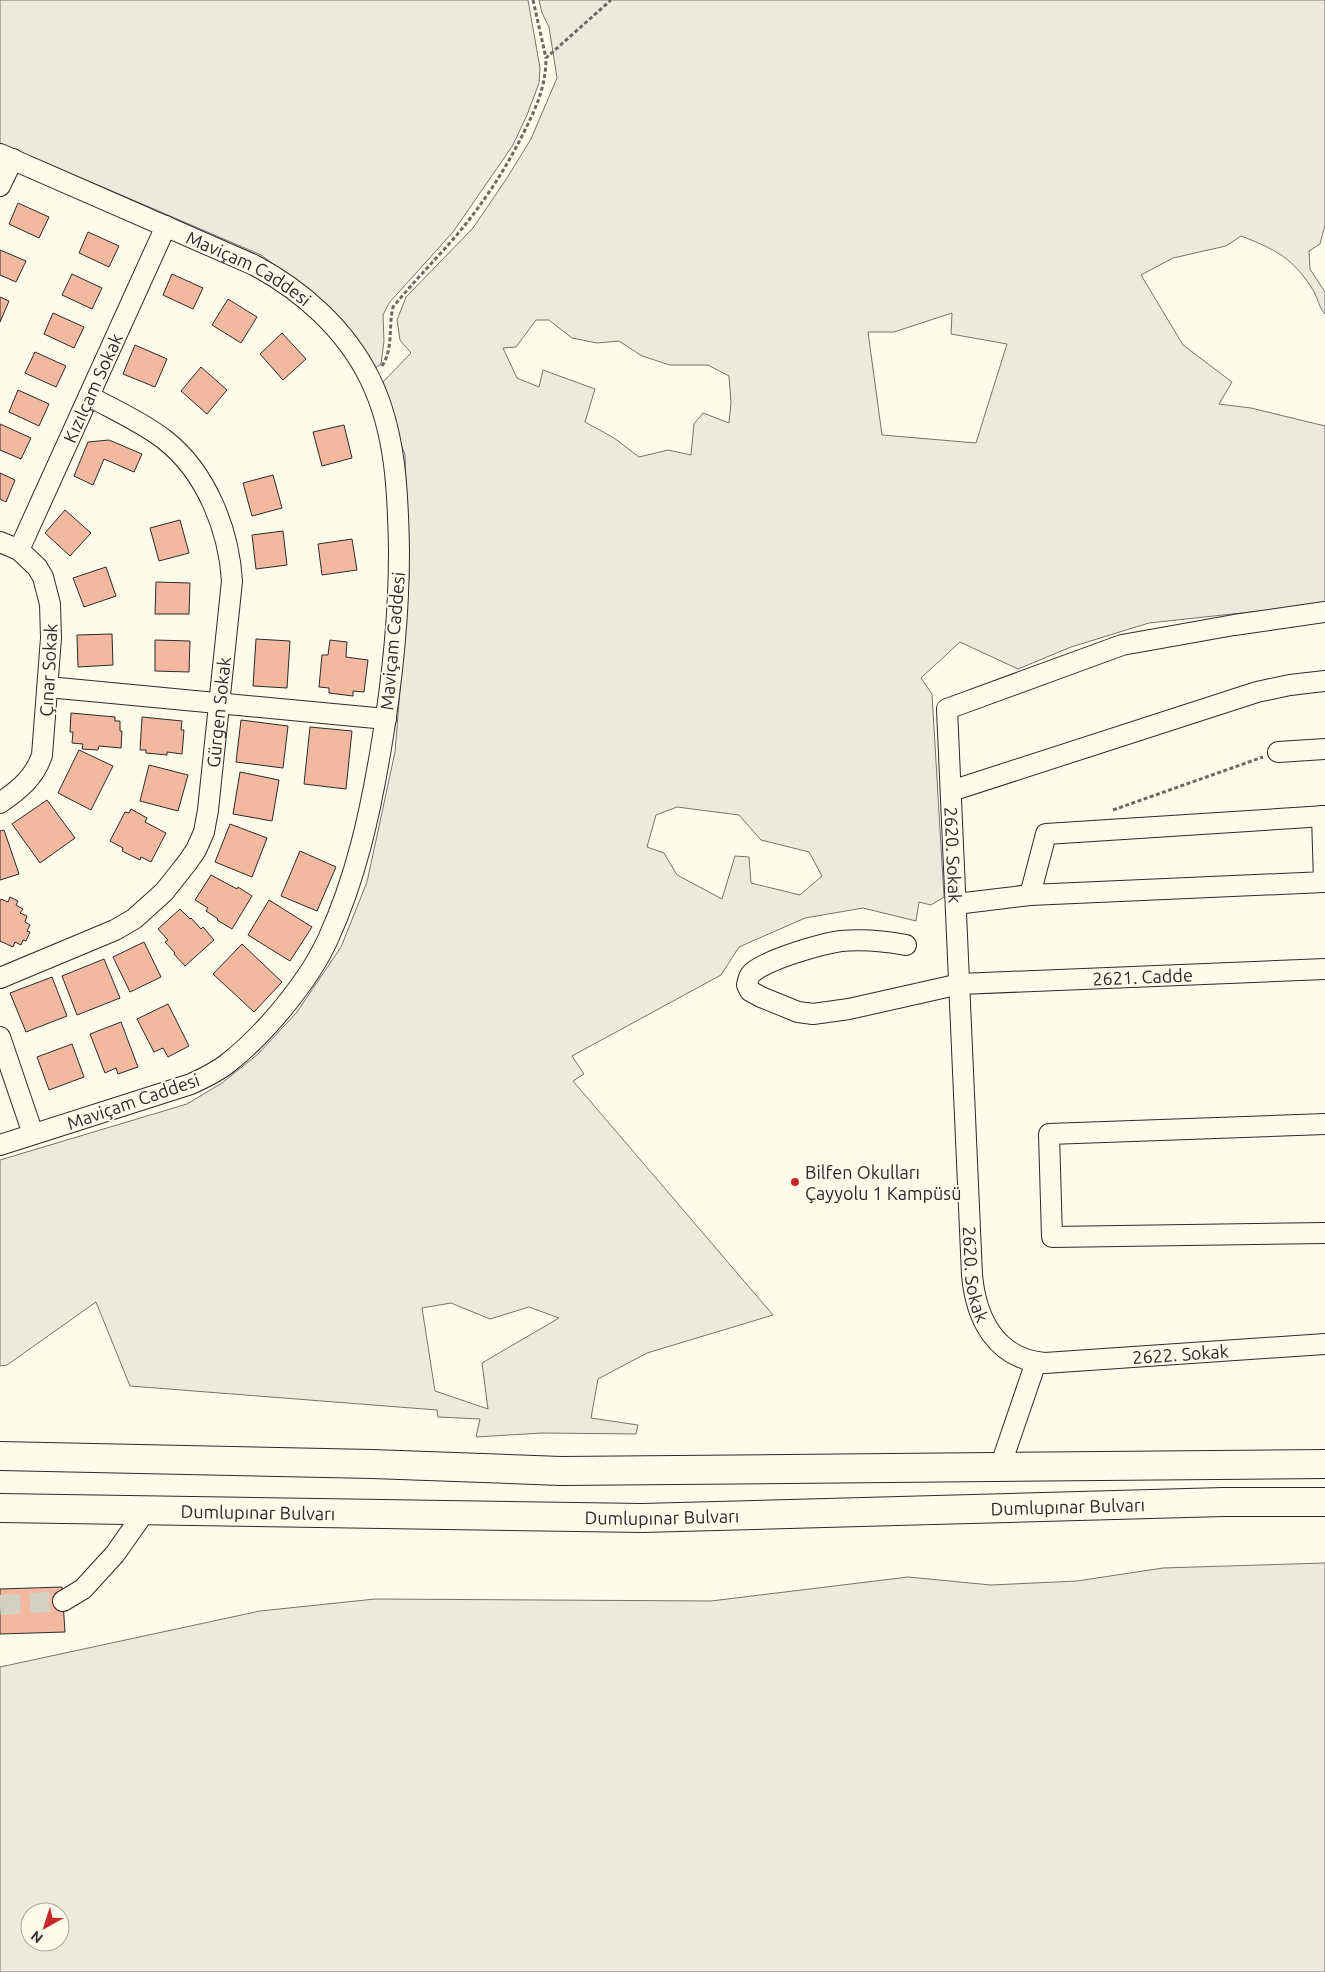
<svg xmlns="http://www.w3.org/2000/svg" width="1325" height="1972" font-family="Ubuntu,sans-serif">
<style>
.green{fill:#ecebdb;stroke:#74746e;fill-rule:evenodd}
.building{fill:#f2b8a0;stroke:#2b2b2b}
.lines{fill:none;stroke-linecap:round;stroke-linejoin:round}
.minor-tunnel{stroke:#d3d1c4;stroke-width:20;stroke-dasharray:20 10;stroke-linecap:butt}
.minor-casing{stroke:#2b2b2b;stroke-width:22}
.highway-casing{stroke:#2b2b2b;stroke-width:30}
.path{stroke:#6a6964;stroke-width:3;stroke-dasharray:4 2.5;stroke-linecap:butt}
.minor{stroke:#fdfbea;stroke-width:20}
.highway{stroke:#fdfbea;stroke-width:28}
.poi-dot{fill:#c62828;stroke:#fdfbea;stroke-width:2}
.labels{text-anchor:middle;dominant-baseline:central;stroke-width:4;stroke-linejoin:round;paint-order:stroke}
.street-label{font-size:18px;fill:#2b2b2b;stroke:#fdfbea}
.poi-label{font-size:18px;fill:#2b2b2b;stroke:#fdfbea;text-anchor:start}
</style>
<rect width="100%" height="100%" fill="#fdfbea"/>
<g class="green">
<polygon points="0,0 528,0 540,68 539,83 527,115 513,145 453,232 389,303 383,315 384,341 381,364 370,372 349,329 315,295 261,255 0,143"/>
<path d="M539,0H1325V225L1320,244L1309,251L1310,269L1325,292V314C1319,308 1318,298 1313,290C1293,258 1275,249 1241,236L1226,246L1173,258L1141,275L1183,345L1232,382L1219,404L1251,408L1325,426V604L1149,623L1071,647L1018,669L960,642L921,678L932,694L944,897L931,905L919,902L916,921L863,908L805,918L739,947L721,975L572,1056L584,1074L573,1081L773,1315L647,1353L598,1379L591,1418L638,1425L636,1434L542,1433L476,1437L480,1419L438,1417L437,1410L130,1386L96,1302L7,1365L0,1366V1160L187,1104L222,1083L258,1054L297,1012L341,947L367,882L395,752L409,577L405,455L380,385L411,353L400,340L397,320L406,297L473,228L507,178L531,139L557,78L549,27L542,13ZM952,313L951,334L1007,344L976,443L882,435L868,332H894ZM536,320H549L572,338L597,343L619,341L642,356L670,365H708L729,376L731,403L729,423L703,413L694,424L691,455L668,450L639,457L614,438L585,422L595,389L543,370L539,387L517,378L503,348L516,347ZM677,807L739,815L761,840L809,852L822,876L800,895L751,883L749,857L735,856L722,899L677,875L664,853L647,847L656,815ZM451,1303L490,1319L529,1307L559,1318L482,1363L488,1409L435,1391L422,1308Z"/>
<path d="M1325,1563V1972H0V1667L260,1611L375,1599L711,1601L908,1577L991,1585L1077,1581L1163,1568ZM30,1912H60V1942H30Z"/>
</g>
<g class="building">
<polygon points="18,203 49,217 39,238 9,224"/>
<polygon points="88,232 119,246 109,267 79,253"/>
<polygon points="0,250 26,261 16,282 0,275"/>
<polygon points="72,274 102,288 92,309 62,295"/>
<polygon points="172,274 203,288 193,309 163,295"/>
<polygon points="0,297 9,301 0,322"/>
<polygon points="228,299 257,317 241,343 212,325"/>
<polygon points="53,313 84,327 74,348 44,334"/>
<polygon points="282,333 306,359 283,380 260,354"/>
<polygon points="135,345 167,359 155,387 123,374"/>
<polygon points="35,352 66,366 56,387 25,373"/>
<polygon points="201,367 227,390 207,414 181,391"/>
<polygon points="18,390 49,404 39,426 9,412"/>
<polygon points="0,424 31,438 21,459 0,450"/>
<polygon points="344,425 352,458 322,466 313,432"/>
<polygon points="109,440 142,454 134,472 104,459 93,485 74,476 88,442"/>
<polygon points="0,473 15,480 6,502 0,499"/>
<polygon points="273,475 282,508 252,516 243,483"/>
<polygon points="65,510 91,533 70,556 45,533"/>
<polygon points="180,520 189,553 159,561 150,528"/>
<polygon points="283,531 287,565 256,569 252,535"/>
<polygon points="352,539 357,570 322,575 318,544"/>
<polygon points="106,567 116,596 84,607 73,578"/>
<polygon points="156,582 190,583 189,614 155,614"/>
<polygon points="112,634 113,665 78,667 77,635"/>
<polygon points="256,639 290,641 287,688 253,686"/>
<polygon points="155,640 190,641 189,672 155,671"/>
<polygon points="330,640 347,642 346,657 368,660 364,692 353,691 353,696 329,693 329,688 319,687 322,655 328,655"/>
<polygon points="71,713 115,717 115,721 120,721 120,731 122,731 121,748 99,746 98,750 82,749 83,744 72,743 73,732 70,732"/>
<polygon points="142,717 182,721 181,730 184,730 182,754 167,752 167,755 146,753 146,750 140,750"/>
<polygon points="241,720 288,726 283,768 236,762"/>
<polygon points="310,727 352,731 346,789 304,784"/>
<polygon points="79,750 113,766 91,810 58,793"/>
<polygon points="149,765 188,775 178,811 140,801"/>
<polygon points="240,772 279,780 272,821 233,814"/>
<polygon points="47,800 75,838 40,863 12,824"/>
<polygon points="131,809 147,818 145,822 166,833 151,862 141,857 140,860 122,851 123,848 110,841 125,812 129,813"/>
<polygon points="230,824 267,838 252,877 215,862"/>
<polygon points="4,830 19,874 0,880 0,831"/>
<polygon points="300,851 336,867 317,911 281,896"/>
<polygon points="211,875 237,889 238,887 252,896 232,929 217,920 218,919 206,911 208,908 195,900"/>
<polygon points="10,897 18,901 16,905 23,909 20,913 27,916 25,922 30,925 27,931 30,932 26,941 23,940 21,945 15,942 13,947 0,941 0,901 1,899 8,902"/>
<polygon points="269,900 312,927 290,961 248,935"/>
<polygon points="180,909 190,919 191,918 201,929 203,927 214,940 185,966 174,954 175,953 165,942 168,940 158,929"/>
<polygon points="144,942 161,977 130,992 113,957"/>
<polygon points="242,944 282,982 254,1012 213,974"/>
<polygon points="104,959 120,998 77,1015 62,976"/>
<polygon points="52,977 67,1016 26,1032 10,993"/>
<polygon points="168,1004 189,1046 168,1057 163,1048 154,1052 137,1019"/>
<polygon points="121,1022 138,1067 118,1074 116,1068 105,1073 90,1034"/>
<polygon points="72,1044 84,1077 49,1090 37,1057"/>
<polygon points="62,1587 65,1632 0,1634 0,1589"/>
</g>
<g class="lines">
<polyline class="minor-tunnel" points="0,1605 63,1601"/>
<defs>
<g id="minor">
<path id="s1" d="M0,154L254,265C303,291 346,330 370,379C396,432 398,493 399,551C399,617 392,683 381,748C370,814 356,878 328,939C309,981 265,1034 228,1063C217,1072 204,1078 191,1084L0,1145"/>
<polyline points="0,186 13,159"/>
<path d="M0,542L19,550L37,567L43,577L50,604L51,638L42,755C35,777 19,790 0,803"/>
<path id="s2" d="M19,550L166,226"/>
<path id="s3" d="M1325,612L1234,625L1122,645L947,709L972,1275C976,1319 996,1359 1045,1363L1325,1344"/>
<polyline points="48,687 386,719"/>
<polyline points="1278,752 1325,749"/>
<polyline points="951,791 1257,692 1290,685 1325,681"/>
<polyline points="1030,895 1324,882 1322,816"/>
<polyline points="956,904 1030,895 1046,834 1325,816"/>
<path id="s4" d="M906,945C885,941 863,939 841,941C820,944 769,959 753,972C749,975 748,980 747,985L750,991L761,997L798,1012L813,1014L849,1009L960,984L1325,969"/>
<path id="s5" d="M0,978L115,930L134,919L164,892L187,863L196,850L204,832L208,810L232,581C229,531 207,473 165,440C142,422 114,410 89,396"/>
<polyline points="0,1037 33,1134"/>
<polyline points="1325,1124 1049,1134 1052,1237 1325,1233"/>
<polyline points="1000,1467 1036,1362"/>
<polyline points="63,1601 83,1589 115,1554 146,1510"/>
</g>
<g id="highway">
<polyline points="0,1456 372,1464 561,1471 1325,1464"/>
<path id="s6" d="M0,1508L642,1518L1223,1502H1325"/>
</g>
</defs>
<use href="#minor" class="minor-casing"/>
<use href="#highway" class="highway-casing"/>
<g class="path">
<polyline points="533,0 546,58"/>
<path d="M382,366C394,347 388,327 393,307C411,285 430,265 449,244C479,210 505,171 525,130C537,106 546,85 546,58L611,0"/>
<polyline points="1113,810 1263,757"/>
</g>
<use href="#minor" class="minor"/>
<use href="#highway" class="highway"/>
</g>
<circle class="poi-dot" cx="795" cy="1182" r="5"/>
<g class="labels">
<g class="street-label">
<text stroke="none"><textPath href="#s1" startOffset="274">Maviçam Caddesi</textPath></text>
<text stroke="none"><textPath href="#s2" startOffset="178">Kızılçam Sokak</textPath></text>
<text transform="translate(392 641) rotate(-85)">Maviçam Caddesi</text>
<text transform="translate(48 670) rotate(-87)">Çınar Sokak</text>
<text stroke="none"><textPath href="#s5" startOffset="380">Gürgen Sokak</textPath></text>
<text stroke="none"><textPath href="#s3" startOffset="538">2620. Sokak</textPath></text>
<text stroke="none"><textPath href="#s4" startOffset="581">2621. Cadde</textPath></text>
<text transform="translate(133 1101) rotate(-19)">Maviçam Caddesi</text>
<text stroke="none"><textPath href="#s3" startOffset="958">2620. Sokak</textPath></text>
<text stroke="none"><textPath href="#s3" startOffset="1220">2622. Sokak</textPath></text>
<text stroke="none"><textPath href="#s6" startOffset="1068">Dumlupınar Bulvarı</textPath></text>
<text stroke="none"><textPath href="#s6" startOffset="258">Dumlupınar Bulvarı</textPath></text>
<text stroke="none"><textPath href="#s6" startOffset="662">Dumlupınar Bulvarı</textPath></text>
</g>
<g class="poi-label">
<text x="805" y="1172">Bilfen Okulları<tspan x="805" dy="21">Çayyolu 1 Kampüsü</tspan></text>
</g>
</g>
<g transform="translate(45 1927) rotate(219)"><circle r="24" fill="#fdfbea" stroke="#a9a89e"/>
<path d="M0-4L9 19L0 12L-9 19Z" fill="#c62828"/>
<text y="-8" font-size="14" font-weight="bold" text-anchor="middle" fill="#2b2b2b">N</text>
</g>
</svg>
